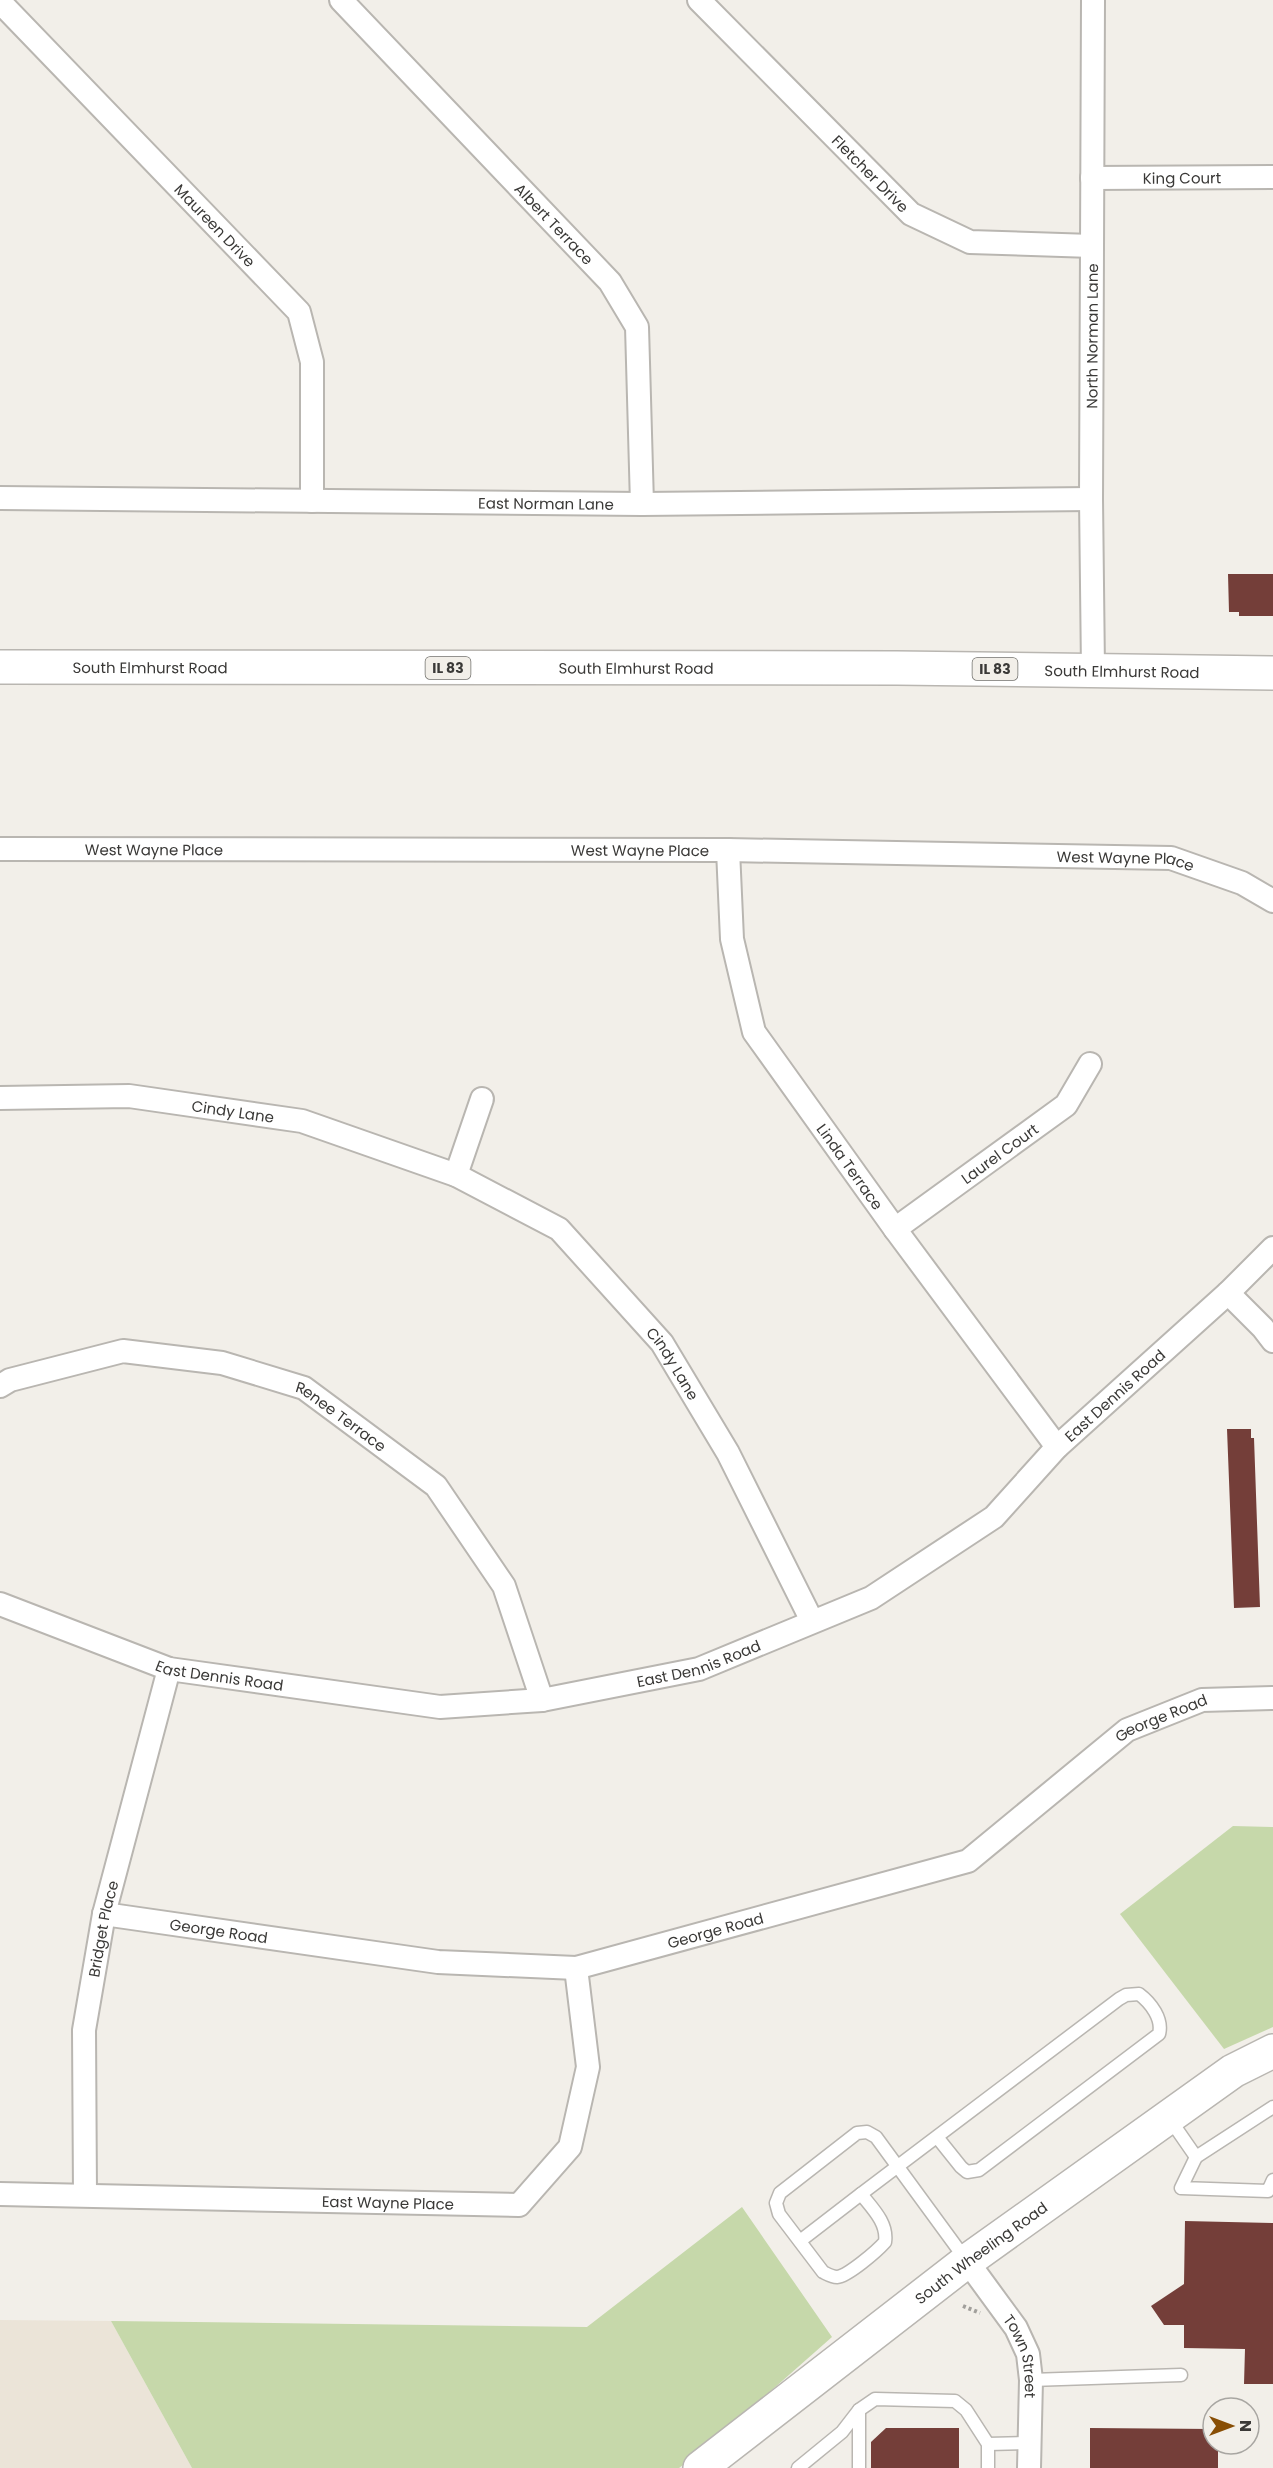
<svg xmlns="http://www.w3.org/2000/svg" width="1273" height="2468" font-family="Poppins,sans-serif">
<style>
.built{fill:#ebe4d8}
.green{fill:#c6d8aa}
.building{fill:#743e39}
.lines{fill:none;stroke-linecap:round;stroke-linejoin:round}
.lane-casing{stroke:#b9b6b1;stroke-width:15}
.street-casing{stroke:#b9b6b1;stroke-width:26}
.secondary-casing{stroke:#b9b6b1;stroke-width:36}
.primary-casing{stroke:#b9b6b1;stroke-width:36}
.path{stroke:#a19f9b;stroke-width:4;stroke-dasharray:3 3;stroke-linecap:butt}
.lane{stroke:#fff;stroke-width:12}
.street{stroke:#fff;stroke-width:22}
.secondary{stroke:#fff;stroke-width:33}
.primary{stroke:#fff;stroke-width:33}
.labels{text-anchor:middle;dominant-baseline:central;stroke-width:6;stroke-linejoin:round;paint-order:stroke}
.shield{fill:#f2efe9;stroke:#71706c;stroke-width:1.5}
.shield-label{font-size:14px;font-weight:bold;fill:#3a3937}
.street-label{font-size:15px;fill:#3a3937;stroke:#f2efe9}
</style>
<rect width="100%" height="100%" fill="#f2efe9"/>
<polygon class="built" points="0,2320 111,2321 192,2468 0,2468"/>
<g class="green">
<polygon points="1233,1826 1273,1827 1273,2027 1224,2049 1120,1914"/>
<polygon points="742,2207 832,2337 712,2443 679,2468 192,2468 111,2321 587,2327"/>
</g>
<g class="building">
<polygon points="1228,574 1273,574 1273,616 1239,616 1239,612 1229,612"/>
<polygon points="1227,1429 1251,1429 1251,1438 1254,1438 1260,1607 1234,1608"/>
<polygon points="1185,2221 1273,2223 1273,2384 1244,2384 1245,2349 1184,2348 1184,2325 1164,2325 1151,2306 1184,2284"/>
<polygon points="886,2428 959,2428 959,2468 871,2468 871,2442"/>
<polygon points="1090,2428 1213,2429 1213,2444 1218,2444 1218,2468 1090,2468"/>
</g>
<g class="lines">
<defs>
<g id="lane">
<polyline points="1169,2118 1196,2157 1273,2107"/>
<path d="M937,2137L961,2167L967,2172L979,2170L1159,2034C1163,2019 1151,2003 1139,1994L1126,1995L1119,1999C1033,2064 947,2129 861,2194C872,2208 888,2223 885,2242C877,2251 848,2276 837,2277C832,2277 827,2274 823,2272L779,2214L776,2203L780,2193L857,2133L867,2132L876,2137L966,2260"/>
<polyline points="1196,2157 1181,2188 1268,2191 1273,2180"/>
<polyline points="800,2241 861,2194"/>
<polyline points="1031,2380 1181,2375"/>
<polyline points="859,2410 859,2468"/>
<polyline points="988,2444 1029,2443"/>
<polyline points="798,2468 842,2432 859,2410 875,2399 955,2401 966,2410 988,2444 988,2468"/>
</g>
<g id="street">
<path id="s1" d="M341,0L610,282L637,327L642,504"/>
<path id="s2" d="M699,0L911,214L970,242L1092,246"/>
<path id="s3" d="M0,2L299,312L312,362V501"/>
<path id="s4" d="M1092,178L1273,177"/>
<path id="s5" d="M0,498L642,504L1091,499"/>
<path id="s6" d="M1093,670L1091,499L1093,0"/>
<path id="s7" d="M0,849L728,850L1171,858L1242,883L1273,901"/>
<path id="s8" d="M728,850L732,939L754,1032L895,1229L1057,1447"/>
<path id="s9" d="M0,1098L129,1096L302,1121L456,1175L559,1229L662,1343L728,1453L812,1621"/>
<polyline points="456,1175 482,1099"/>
<path id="s10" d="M895,1229L1066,1105L1090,1064"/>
<polyline points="1228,1293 1263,1328 1273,1341"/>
<path id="s11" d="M0,1386L10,1380L123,1351L222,1363L304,1388L436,1486L504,1586L542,1700"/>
<path id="s12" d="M0,1604L169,1669L440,1707L542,1700L699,1669L871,1598L994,1517L1057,1447L1228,1293L1273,1248"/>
<path id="s13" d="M104,1914L438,1962L576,1968L968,1861L1127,1730L1202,1700L1273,1698"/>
<path id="s14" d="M0,2194L519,2205L570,2147L588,2067L576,1968"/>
<path id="s15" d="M85,2195L84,2030L104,1914L169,1669"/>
<path id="s16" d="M967,2261L1016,2328L1028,2354L1031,2380L1029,2468"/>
</g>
<g id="secondary">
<path id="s17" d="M700,2468L967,2261L1233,2071L1273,2051"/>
</g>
<g id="primary">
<path id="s18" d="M0,667L897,668L1273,673"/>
</g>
</defs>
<use href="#lane" class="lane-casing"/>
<use href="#street" class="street-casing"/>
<use href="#secondary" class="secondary-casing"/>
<use href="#primary" class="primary-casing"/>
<polyline class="path" points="963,2306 980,2313"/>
<use href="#lane" class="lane"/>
<use href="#street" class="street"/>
<use href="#secondary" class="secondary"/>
<use href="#primary" class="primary"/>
</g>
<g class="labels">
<g class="shield">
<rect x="425.5" y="657" width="45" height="22" rx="4.5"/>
<rect x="972.5" y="658" width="45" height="22" rx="4.5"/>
</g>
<g class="shield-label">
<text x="448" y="668">IL 83</text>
<text x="995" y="669">IL 83</text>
</g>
<g class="street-label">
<text stroke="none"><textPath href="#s2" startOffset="244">Fletcher Drive</textPath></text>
<text stroke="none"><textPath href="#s4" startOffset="90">King Court</textPath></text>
<text stroke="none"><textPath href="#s1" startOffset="309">Albert Terrace</textPath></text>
<text stroke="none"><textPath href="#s3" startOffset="310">Maureen Drive</textPath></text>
<text stroke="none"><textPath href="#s6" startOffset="334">North Norman Lane</textPath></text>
<text stroke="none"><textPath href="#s5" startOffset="546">East Norman Lane</textPath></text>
<text stroke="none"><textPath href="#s18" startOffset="150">South Elmhurst Road</textPath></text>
<text stroke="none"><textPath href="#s18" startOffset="636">South Elmhurst Road</textPath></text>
<text stroke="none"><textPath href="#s18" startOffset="1122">South Elmhurst Road</textPath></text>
<text stroke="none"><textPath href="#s7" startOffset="154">West Wayne Place</textPath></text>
<text stroke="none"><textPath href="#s7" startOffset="640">West Wayne Place</textPath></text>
<text stroke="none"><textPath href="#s7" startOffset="1126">West Wayne Place</textPath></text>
<text stroke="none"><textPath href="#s9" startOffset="234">Cindy Lane</textPath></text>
<text stroke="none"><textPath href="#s10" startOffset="129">Laurel Court</textPath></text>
<text stroke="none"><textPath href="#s8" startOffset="350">Linda Terrace</textPath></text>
<text stroke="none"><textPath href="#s9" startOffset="760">Cindy Lane</textPath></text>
<text stroke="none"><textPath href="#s12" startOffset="1222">East Dennis Road</textPath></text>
<text stroke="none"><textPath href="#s11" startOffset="360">Renee Terrace</textPath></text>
<text stroke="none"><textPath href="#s12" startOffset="718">East Dennis Road</textPath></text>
<text stroke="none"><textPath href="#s12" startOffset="232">East Dennis Road</textPath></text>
<text stroke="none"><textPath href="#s13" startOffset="1124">George Road</textPath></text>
<text stroke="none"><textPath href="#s15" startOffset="268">Bridget Place</textPath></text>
<text stroke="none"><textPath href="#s13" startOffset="116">George Road</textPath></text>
<text stroke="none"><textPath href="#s13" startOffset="620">George Road</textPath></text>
<text stroke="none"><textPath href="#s14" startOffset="388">East Wayne Place</textPath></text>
<text stroke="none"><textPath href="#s17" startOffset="354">South Wheeling Road</textPath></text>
<text stroke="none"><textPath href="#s16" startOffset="112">Town Street</textPath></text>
</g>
</g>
<g transform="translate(1231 2426) rotate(90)"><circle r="28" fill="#f2efe9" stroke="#a8a6a2" stroke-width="1.5"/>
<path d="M0-4.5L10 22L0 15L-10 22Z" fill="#884e05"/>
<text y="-9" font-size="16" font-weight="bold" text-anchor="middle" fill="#3a3937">N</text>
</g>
</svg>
